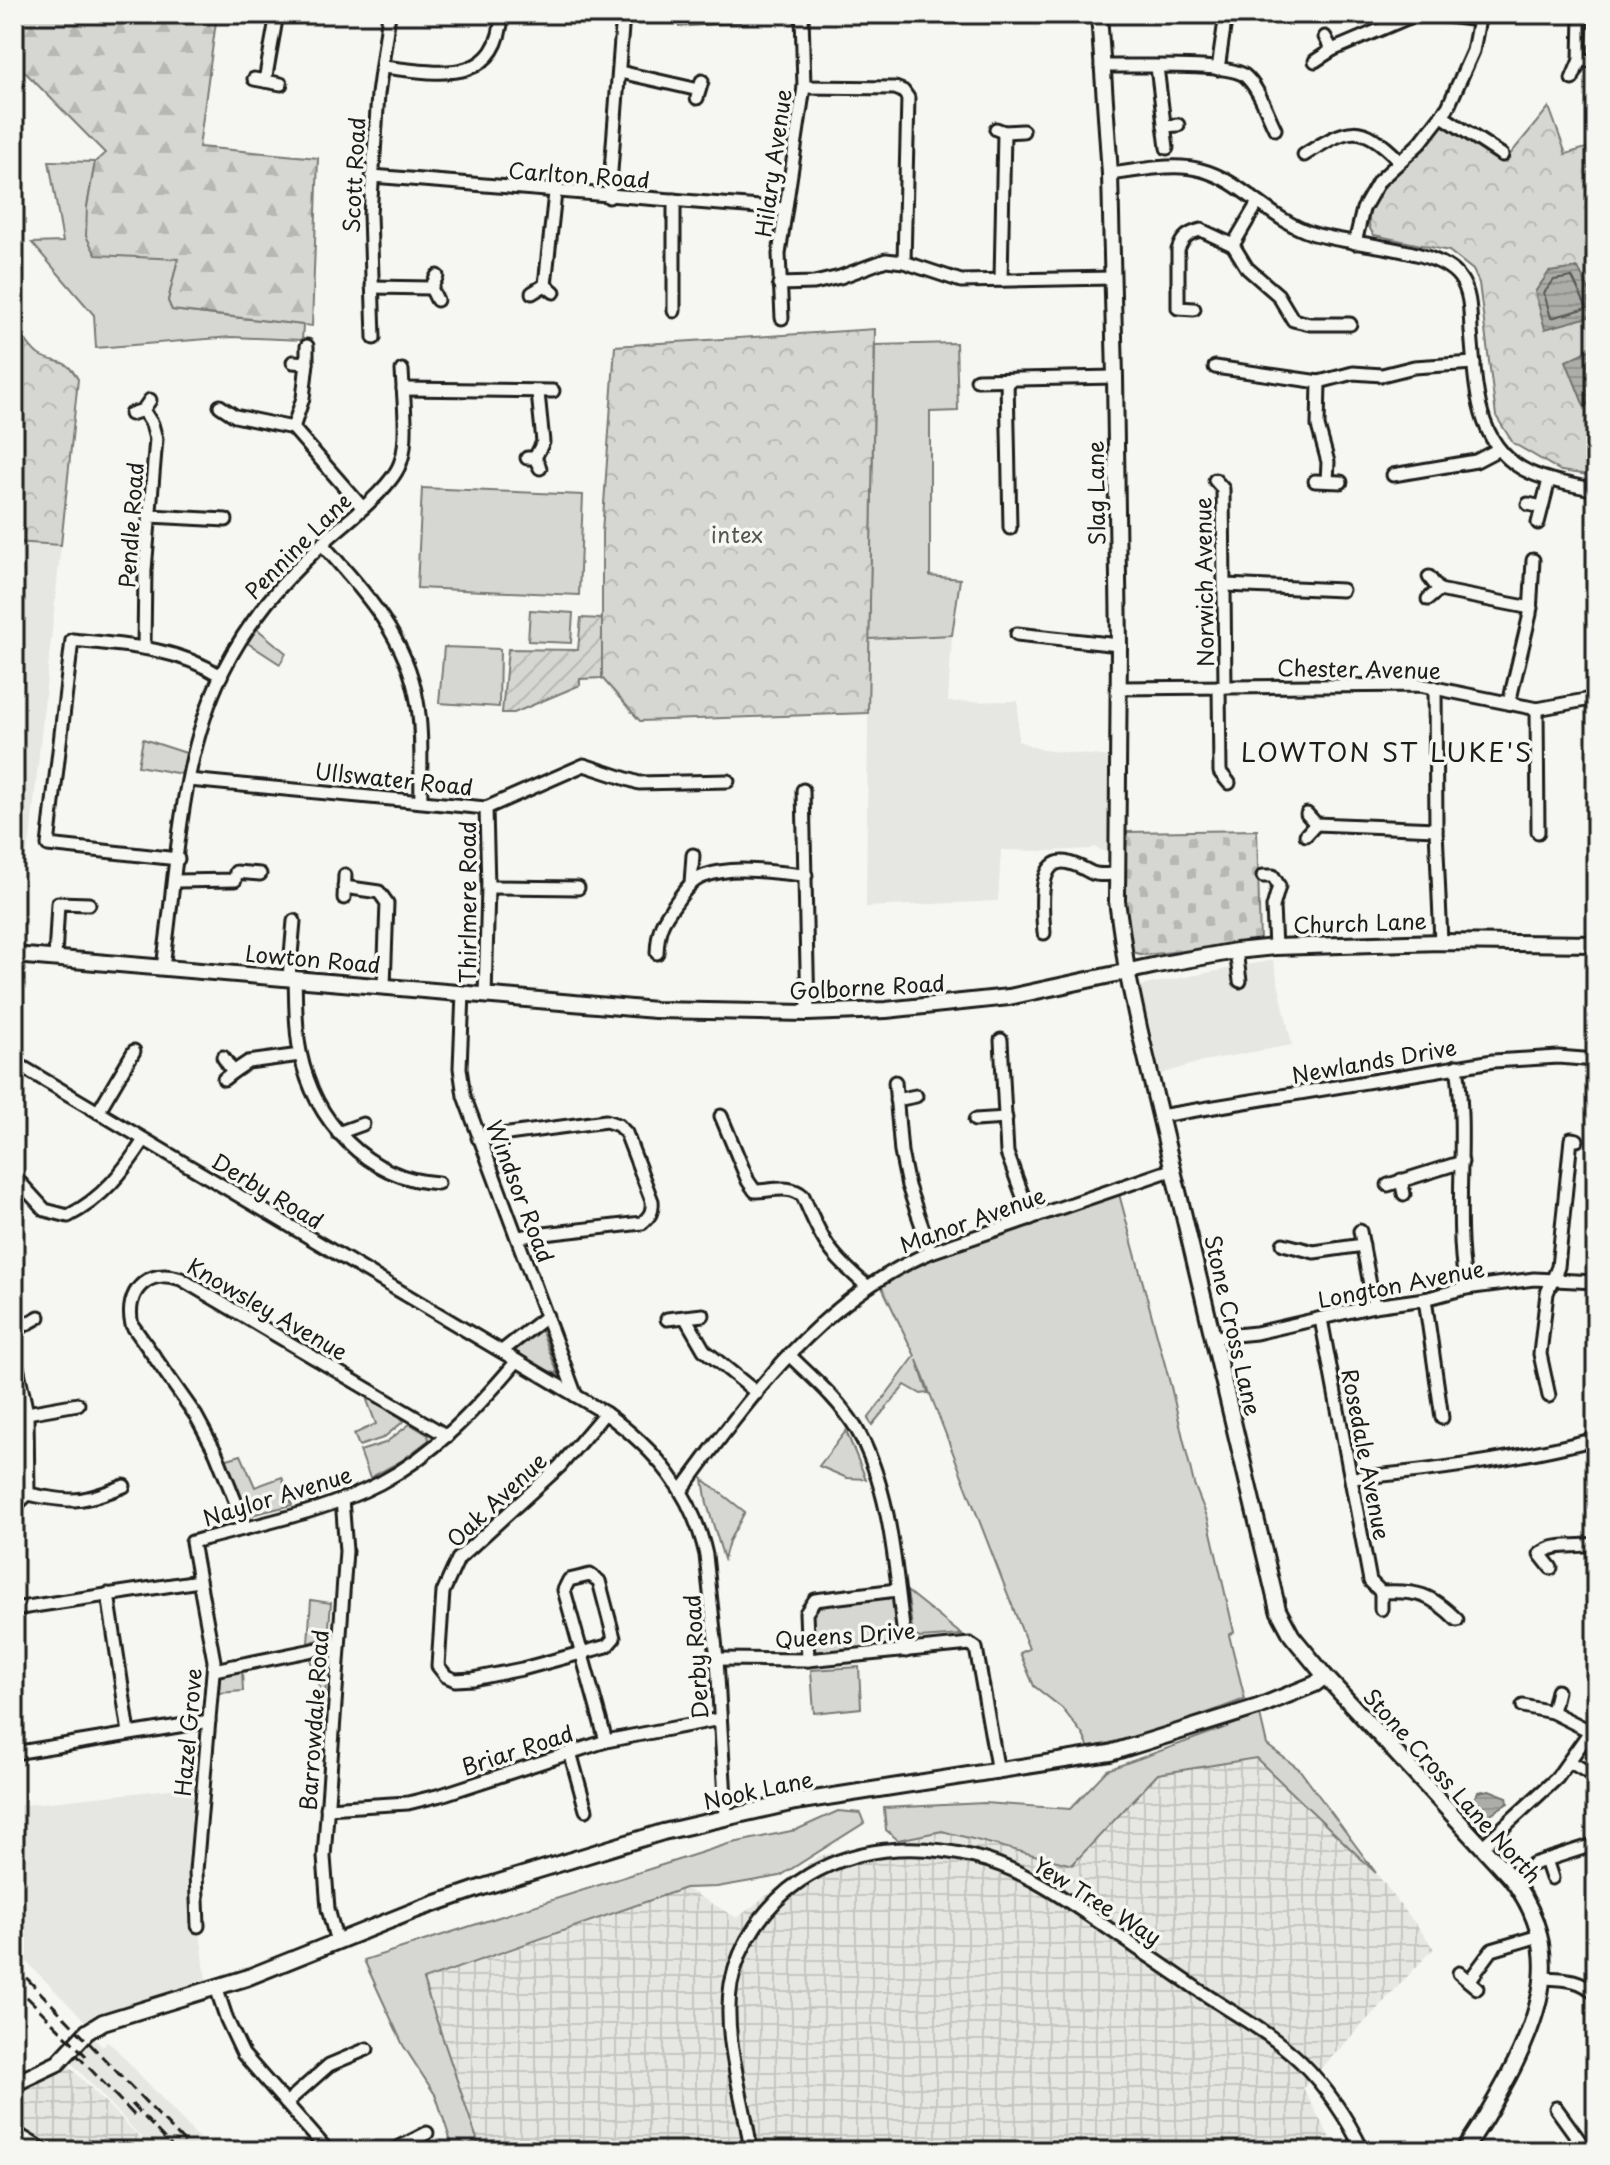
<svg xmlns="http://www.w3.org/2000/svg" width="1610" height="2165" font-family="'Playpen Sans',sans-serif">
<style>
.built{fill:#e6e6e2}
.industrial{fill:url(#industrial-grid)}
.grass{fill:#d6d6d2;stroke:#797977;stroke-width:2}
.forest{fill:url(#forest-firs);stroke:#797977;stroke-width:2}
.cemetery{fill:url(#cemetery-stones);stroke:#797977;stroke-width:2}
.park{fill:url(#park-crowns);stroke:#797977;stroke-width:2}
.garden{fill:url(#garden-furrows);stroke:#797977;stroke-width:2}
.water{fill:url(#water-rules);stroke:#727271;stroke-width:2}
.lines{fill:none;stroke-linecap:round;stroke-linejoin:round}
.shore{stroke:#565654;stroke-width:2}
.street-casing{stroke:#1c1c1c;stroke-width:17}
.secondary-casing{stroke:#1c1c1c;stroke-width:20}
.street{stroke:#f6f6f2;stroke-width:11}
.secondary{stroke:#f6f6f2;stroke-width:14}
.rail{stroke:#1c1c1c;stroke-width:3;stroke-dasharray:12 6;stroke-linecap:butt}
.labels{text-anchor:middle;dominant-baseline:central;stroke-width:7;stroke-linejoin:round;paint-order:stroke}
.street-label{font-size:22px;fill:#1c1c1c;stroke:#f6f6f2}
.park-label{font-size:22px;fill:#545453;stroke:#f6f6f2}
.quarter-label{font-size:26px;letter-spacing:2px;fill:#1c1c1c;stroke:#f6f6f2}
</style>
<defs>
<pattern id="industrial-grid" width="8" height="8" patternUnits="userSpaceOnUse" patternTransform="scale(2)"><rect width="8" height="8" fill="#e6e6e2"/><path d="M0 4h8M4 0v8" fill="none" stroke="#c5c5c1"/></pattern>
<pattern id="forest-firs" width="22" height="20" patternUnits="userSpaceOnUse" patternTransform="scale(2)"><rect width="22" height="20" fill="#d6d6d2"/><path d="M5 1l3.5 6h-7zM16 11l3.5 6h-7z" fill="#b7b7b4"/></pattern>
<pattern id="cemetery-stones" width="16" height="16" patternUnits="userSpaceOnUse" patternTransform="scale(2)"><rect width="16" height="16" fill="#d6d6d2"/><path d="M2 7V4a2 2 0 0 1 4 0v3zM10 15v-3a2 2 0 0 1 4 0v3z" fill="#b7b7b4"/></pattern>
<pattern id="park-crowns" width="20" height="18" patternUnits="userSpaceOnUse" patternTransform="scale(2)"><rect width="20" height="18" fill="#d6d6d2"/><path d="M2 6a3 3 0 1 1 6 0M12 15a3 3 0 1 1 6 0" fill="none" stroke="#b7b7b4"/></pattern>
<pattern id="garden-furrows" width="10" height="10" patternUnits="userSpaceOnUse" patternTransform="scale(2)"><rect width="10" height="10" fill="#d6d6d2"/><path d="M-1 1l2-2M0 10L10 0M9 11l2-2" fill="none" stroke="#b7b7b4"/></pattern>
<pattern id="water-rules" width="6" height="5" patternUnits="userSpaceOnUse" patternTransform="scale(2)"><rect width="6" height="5" fill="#acaca9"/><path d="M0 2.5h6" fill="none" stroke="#939391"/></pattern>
</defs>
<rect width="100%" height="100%" fill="#f6f6f2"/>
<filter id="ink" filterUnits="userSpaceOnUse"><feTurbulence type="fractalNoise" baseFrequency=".0125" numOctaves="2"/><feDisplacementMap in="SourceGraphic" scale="16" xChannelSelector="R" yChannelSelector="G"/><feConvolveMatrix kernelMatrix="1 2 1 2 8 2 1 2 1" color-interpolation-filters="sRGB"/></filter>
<g filter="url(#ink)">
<g class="built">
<polygon points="14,542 61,545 30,840 24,862 14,878"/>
<polygon points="952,635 948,702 1018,701 1018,741 1042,750 1111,757 1110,854 1094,847 1091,849 1049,851 1001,850 998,901 866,907 869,639"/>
<polygon points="1273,960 1292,1045 1203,1061 1161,1074 1140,986"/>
<polygon points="198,1786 191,1909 192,1929 200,1931 206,1980 89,2025 14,1949 14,1806"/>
<polygon points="91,2036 103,2047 107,2042 115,2048 211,2151 154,2151 68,2059"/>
</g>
<g class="industrial">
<polygon points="1256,1758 1376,1873 1434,1948 1303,2088 1337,2151 481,2151 423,1980 685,1888 737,1918 819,1856 941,1831 1072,1865 1158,1774"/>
<polygon points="70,2067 153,2151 54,2151 14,2121 14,2090"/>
</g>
<g class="grass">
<polygon points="679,14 740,14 740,22 679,27"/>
<polygon points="49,161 95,162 87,207 178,259 168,301 172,310 303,325 302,340 232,337 96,348 94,315 32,243 63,242"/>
<polygon points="956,343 958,411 930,412 930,576 960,579 952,635 869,639 875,345"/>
<polygon points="422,488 583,495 579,595 417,588"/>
<polygon points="530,610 573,613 571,643 528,641"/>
<polygon points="256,628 286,653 280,664 246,642"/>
<polygon points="444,647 500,649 499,707 439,703"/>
<polygon points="143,739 186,753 182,774 138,766"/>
<polygon points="1119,1194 1171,1387 1194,1484 1208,1519 1234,1632 1229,1635 1245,1699 1161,1730 1089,1748 1083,1735 1062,1708 1034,1686 1020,1653 1029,1649 917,1360 928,1393 921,1394 905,1385 872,1425 868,1419 915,1356 880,1283 926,1260"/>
<polygon points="541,1329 558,1374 545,1370 513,1352"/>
<polygon points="370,1399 404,1421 383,1438 359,1446 354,1434 376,1424 367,1400"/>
<polygon points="410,1424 428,1435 429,1440 401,1461 370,1478 360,1451 385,1443"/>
<polygon points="846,1431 866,1479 847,1478 819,1466"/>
<polygon points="241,1455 255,1487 282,1477 292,1505 247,1516 224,1460"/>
<polygon points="703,1479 745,1512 729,1541 724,1559 707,1504"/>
<polygon points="907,1591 962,1635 920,1638 913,1635"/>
<polygon points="887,1595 895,1601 898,1640 891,1649 819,1654 811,1647 810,1612 817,1604"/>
<polygon points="311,1600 331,1603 328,1637 308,1643"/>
<polygon points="324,1655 328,1657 325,1696 323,1696 310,1659"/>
<polygon points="859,1667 861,1708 814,1713 811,1670"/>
<polygon points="242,1671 243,1691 219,1693 220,1678 222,1675"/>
<polygon points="1260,1715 1267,1745 1299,1769 1376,1873 1256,1758 1158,1774 1072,1865 942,1831 898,1840 886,1830 884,1808 984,1803 1070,1809 1107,1770"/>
<polygon points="838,1811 860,1813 864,1823 780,1876 717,1887 685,1888 423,1980 481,2151 454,2151 436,2096 403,2045 364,1960 728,1844 796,1830"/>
</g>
<polygon class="forest" points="21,14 217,14 199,147 318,158 312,326 172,310 168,301 178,259 96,255 86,236 87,207 95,162 105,153 22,69"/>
<polygon class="cemetery" points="1257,830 1260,943 1144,955 1132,952 1122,902 1127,832"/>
<g class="park">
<path d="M1549,107L1566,154L1596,145V476L1561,471L1513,443L1496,416L1479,283L1473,270L1449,251L1374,235C1349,208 1423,142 1441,123L1504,162Z"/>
<path d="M14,322C20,332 29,348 39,355C57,365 65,356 78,379L61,545L14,542Z"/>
<polygon points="875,329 868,713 640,721 602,678 602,533 615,346"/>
</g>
<polygon class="garden" points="581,618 602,619 602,678 580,679 580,685 514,713 502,713 508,649 578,650"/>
<g class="water">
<polygon points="1578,268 1596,305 1596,315 1545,329 1535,292 1549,272"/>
<polygon points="1596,347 1596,400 1584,406 1566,361"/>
<polygon points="1489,1790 1507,1797 1508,1803 1489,1815 1479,1811 1472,1801 1478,1792"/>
</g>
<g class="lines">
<polygon class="shore" points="1572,277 1587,308 1551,318 1544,293 1554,280"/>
<defs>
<g id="street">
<polyline points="1332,50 1412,16 1439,15 1479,20"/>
<polyline points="1580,60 1596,61"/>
<polyline points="1315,61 1332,50 1325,37"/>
<path d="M1101,66C1128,67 1225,62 1244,75C1258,86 1267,113 1275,129"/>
<path d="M382,67C434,72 498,89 502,14"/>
<polyline points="1157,67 1167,148"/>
<polyline points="1218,69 1226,14"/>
<polyline points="620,72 699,90"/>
<polyline points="254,79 281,84"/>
<polyline points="1572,79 1580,60 1581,14"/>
<polyline points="265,81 277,14"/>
<polyline points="804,87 895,88 903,91 908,98 904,262"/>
<polyline points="697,98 702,81"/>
<polyline points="1442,116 1502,155"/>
<polyline points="1164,126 1178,125"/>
<polyline points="996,129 1004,132 1023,131"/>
<path d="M1304,155C1349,127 1360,121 1399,160"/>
<path d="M1110,174C1138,171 1173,162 1201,170C1241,180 1269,219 1311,233C1349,246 1438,246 1460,278C1471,293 1470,313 1471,331C1476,384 1474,448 1531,473C1551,482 1574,485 1596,490"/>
<polyline points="372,176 784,209"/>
<polyline points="609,197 623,14"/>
<polyline points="1257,204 1233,245 1247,268 1278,295 1293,320 1310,324 1350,324"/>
<polyline points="1355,243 1363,209 1379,181 1420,143 1448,107 1473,51 1480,14"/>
<polyline points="1001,280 1004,132"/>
<polyline points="779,284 814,283 840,277 886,260 904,262 961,281 1113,278"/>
<polyline points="545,285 555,193"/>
<polyline points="372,287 431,288"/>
<polyline points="532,293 545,285 554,292"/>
<polyline points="437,300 431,288 437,276"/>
<path d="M1194,309L1178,308V250C1182,238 1188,233 1201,230L1233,245"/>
<polyline points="674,311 674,200"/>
<polyline points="782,318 779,254 804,87 802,14"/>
<polyline points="374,338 370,214 378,94 389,14"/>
<polyline points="293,362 307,363 307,346"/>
<polyline points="1215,367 1319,382 1353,373 1382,375 1414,367 1474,363"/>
<polyline points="977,380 1115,377"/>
<polyline points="1007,380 1010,528"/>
<polyline points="1319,382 1318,426 1328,462 1327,481"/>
<polyline points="403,389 553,391"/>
<polyline points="220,406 235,416 293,428 303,398 307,363"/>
<polyline points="143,410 152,424 156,439 145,570 144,647"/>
<polyline points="131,414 143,410 150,400"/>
<polyline points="293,428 362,507"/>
<polyline points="527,458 535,458 540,468"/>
<polyline points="535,458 543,442 538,393"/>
<polyline points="1393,475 1476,461 1499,449"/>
<polyline points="1215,480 1223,489 1225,687"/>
<polyline points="1315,481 1341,482"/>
<polyline points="1528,504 1542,507"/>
<polyline points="150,516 226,520"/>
<polyline points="1538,523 1549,480"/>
<path d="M322,544C363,590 407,638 417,701C423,733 420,768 421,800"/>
<polyline points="1225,585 1342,590"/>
<polyline points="1439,590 1531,608"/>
<polyline points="1428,599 1439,590 1429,577"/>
<polyline points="1017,634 1119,645"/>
<polyline points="1219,687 1220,772 1229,783"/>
<polyline points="1435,687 1436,829 1441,942"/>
<polyline points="1118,688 1420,685 1537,709 1596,698"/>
<polyline points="1509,703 1530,614 1533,560"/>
<polyline points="1537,709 1538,832"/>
<polyline points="189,780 486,808 584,765 639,783 728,781"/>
<polyline points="803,790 808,1013"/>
<polyline points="1316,824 1436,829"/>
<polyline points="1306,835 1316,824 1307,814"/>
<path d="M178,859L48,845L72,640C123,645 176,647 221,676"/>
<polyline points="1263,876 1273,876 1279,886 1273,907 1275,947"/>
<polyline points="176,881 235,880 236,872 260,874"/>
<polyline points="691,883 693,855"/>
<polyline points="344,887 379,892 387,903 384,986"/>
<polyline points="488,887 578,888"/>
<polyline points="344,898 345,875"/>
<path d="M1044,933C1043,914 1035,854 1069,863C1078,865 1084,869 1092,873C1100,876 1109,874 1117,874"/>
<polyline points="1236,951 1240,981"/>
<path d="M657,953C658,928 662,921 677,901C684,891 692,880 704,876C735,864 774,873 806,875"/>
<polyline points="55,958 58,903 89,904"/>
<path d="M163,967C177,869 179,761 223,671C248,621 282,582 323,543C344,523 393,488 401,461C409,438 403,395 402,370"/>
<polyline points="289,977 294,921"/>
<path d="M295,978C296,1003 295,1028 300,1052C314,1121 367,1179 438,1183"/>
<polyline points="463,993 460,1068 464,1096 576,1396"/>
<polyline points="485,996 488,887 486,808"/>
<polyline points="1001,1040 1007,1153 1031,1218"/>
<polyline points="223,1057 233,1072 224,1079"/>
<path d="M14,1062L605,1413C656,1450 692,1492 706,1555L717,1659L726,1816"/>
<path d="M1457,1066C1468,1140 1453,1214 1466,1288"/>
<polyline points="233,1072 248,1062 300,1055"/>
<polyline points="895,1082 901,1152 908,1186 931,1252"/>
<polyline points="896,1100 916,1096"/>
<polyline points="98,1112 134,1051"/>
<path d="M721,1116L748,1181L755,1191C771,1191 791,1184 803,1196C823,1242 828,1253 867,1286"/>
<polyline points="1160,1116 1493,1061 1558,1057 1596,1060"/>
<polyline points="975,1120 1006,1118"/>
<polyline points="338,1133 363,1124"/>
<path d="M478,1138L606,1121L618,1125L626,1133L652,1201C653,1212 650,1216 642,1223L517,1237"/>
<path d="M14,1176L45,1210L68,1216C102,1199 124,1171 144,1140"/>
<polyline points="1401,1180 1404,1194"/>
<polyline points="1388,1185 1462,1162"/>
<polyline points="1360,1231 1374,1306"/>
<polyline points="1283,1244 1314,1252 1363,1245"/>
<polyline points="1425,1299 1442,1418"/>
<polyline points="685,1317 704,1350 757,1393"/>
<polyline points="667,1319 703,1315"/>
<polyline points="1321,1319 1370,1581 1381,1592 1381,1609"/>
<polyline points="14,1331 39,1317"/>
<polyline points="1215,1337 1256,1333 1374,1306 1425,1299 1466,1288 1534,1279 1596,1282"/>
<polyline points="502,1351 547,1316"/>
<polyline points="14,1353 27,1413 28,1494 14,1507"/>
<path d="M789,1355C813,1378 839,1400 856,1428C893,1491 896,1580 906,1651"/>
<polyline points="1549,1396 1540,1354 1547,1293 1558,1267 1571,1139 1577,1140"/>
<polyline points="27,1413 78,1404"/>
<polyline points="605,1413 560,1466 458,1559 443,1592 438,1666 446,1676 455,1680 473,1679 522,1669 607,1646 614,1638 599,1581 590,1575 569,1580 564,1590 606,1741"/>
<path d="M1352,1478C1435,1471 1516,1459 1596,1439"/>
<path d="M682,1490C751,1395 821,1299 931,1252L1174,1169"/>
<path d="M28,1494C72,1503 82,1503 124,1486"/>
<path d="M246,1528L216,1453L196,1416L132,1325C124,1292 148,1267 181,1279L447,1436"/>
<path d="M1551,1568L1540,1554C1557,1541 1577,1549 1596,1543"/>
<path d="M1381,1592C1417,1590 1431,1594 1457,1620"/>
<polyline points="108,1594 129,1733"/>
<polyline points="14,1609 199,1581"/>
<polyline points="717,1659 808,1660 970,1644 976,1648 998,1772"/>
<polyline points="808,1660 806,1613 815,1600 897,1590"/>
<polyline points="214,1670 338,1645"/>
<polyline points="1523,1706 1552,1712 1590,1731"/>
<polyline points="1552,1712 1557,1691"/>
<polyline points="570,1752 586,1810"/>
<polyline points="14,1753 209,1721"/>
<polyline points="1570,1762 1596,1777"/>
<polyline points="327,1808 408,1803 441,1795 606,1741 720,1719"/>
<polyline points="1483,1846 1557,1778 1596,1723"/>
<polyline points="1533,1864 1546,1860"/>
<polyline points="1552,1878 1546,1860 1596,1844"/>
<path d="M198,1926L196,1871L214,1661L192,1542C255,1525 322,1513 380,1483C435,1454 477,1408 517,1361"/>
<polyline points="337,1942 328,1909 324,1857 346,1551 342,1499"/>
<polyline points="1459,1973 1477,1988"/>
<path d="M1543,1978C1563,1979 1580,1978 1596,1994"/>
<polyline points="1469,1981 1492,1950 1539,1936"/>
<polyline points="216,1987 227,2020 243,2054 328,2151"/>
<polyline points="286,2103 329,2065 367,2049"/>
<polyline points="1556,2108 1587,2151"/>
<polyline points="14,2132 45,2151"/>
<polyline points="392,2151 427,2133"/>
<path d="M751,2151C744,2098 722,2037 731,1984C739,1943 766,1904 800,1881C852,1846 915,1842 974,1857C1022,1868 1062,1897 1102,1924C1134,1946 1166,1967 1197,1989C1231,2012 1271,2033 1301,2062C1327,2088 1347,2118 1363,2151"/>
</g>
<g id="secondary">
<path d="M1099,14L1110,174L1115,377L1119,645L1117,901L1127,971L1140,1032L1278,1610L1292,1636L1325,1676L1510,1877C1563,1944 1544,2009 1508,2077C1494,2103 1480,2128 1463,2151"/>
<polyline points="14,955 655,1010 808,1013 886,1010 1009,997 1157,965 1236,951 1275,947 1441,942 1596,944"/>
<polyline points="14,2084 58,2063 87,2032 103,2022 246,1978 416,1910 483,1887 663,1832 795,1802 1110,1753 1258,1707 1315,1684 1325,1676"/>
</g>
</defs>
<use href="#street" class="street-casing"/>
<use href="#secondary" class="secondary-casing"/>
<use href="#street" class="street"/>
<use href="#secondary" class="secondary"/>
<g class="rail">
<polyline points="14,1965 193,2151"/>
<polyline points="14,1984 88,2058"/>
<polyline points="76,2054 134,2115"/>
<polyline points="132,2104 176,2151"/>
</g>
</g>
</g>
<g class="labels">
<g class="street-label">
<text transform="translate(772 163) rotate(-82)">Hilary Avenue</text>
<text transform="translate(579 174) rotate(4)">Carlton Road</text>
<text transform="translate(353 175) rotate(-87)">Scott Road</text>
<text transform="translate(1095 493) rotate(-91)">Slag Lane</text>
<text transform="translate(130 525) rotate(-86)">Pendle Road</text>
<text transform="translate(297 545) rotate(-45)">Pennine Lane</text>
<text transform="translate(1203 582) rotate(-91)">Norwich Avenue</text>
<text transform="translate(1359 668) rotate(1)">Chester Avenue</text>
<text transform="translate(394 778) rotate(6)">Ullswater Road</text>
<text transform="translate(466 902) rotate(-90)">Thirlmere Road</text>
<text transform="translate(1360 922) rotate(-2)">Church Lane</text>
<text transform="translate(313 958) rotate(5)">Lowton Road</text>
<text transform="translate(867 986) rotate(-3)">Golborne Road</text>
<text transform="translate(1374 1060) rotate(-10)">Newlands Drive</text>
<text transform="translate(268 1190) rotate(31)">Derby Road</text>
<text transform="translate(521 1191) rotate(69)">Windsor Road</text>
<text transform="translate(972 1219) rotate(-20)">Manor Avenue</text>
<text transform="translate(1401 1283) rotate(-11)">Longton Avenue</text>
<text transform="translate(268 1308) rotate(30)">Knowsley Avenue</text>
<text transform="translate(1234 1325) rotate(77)">Stone Cross Lane</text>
<text transform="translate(1367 1454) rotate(79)">Rosedale Avenue</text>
<text transform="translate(277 1495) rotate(-17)">Naylor Avenue</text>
<text transform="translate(496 1499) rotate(-43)">Oak Avenue</text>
<text transform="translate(845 1634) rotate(-4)">Queens Drive</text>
<text transform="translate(695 1657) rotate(-94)">Derby Road</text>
<text transform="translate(313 1720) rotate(-86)">Barrowdale Road</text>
<text transform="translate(187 1732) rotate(-85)">Hazel Grove</text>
<text transform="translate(517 1749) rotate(-18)">Briar Road</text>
<text transform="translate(1453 1785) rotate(48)">Stone Cross Lane North</text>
<text transform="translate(758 1789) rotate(-12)">Nook Lane</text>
<text transform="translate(1098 1900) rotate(32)">Yew Tree Way</text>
</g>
<g class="park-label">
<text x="737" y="533">intex</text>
</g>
<g class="quarter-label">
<text x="1387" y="751">LOWTON ST LUKE'S</text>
</g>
</g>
<rect width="1610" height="2165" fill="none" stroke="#f6f6f2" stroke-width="48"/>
<rect x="24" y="24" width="1562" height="2117" fill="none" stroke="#1c1c1c" stroke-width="3" filter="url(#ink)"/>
</svg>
